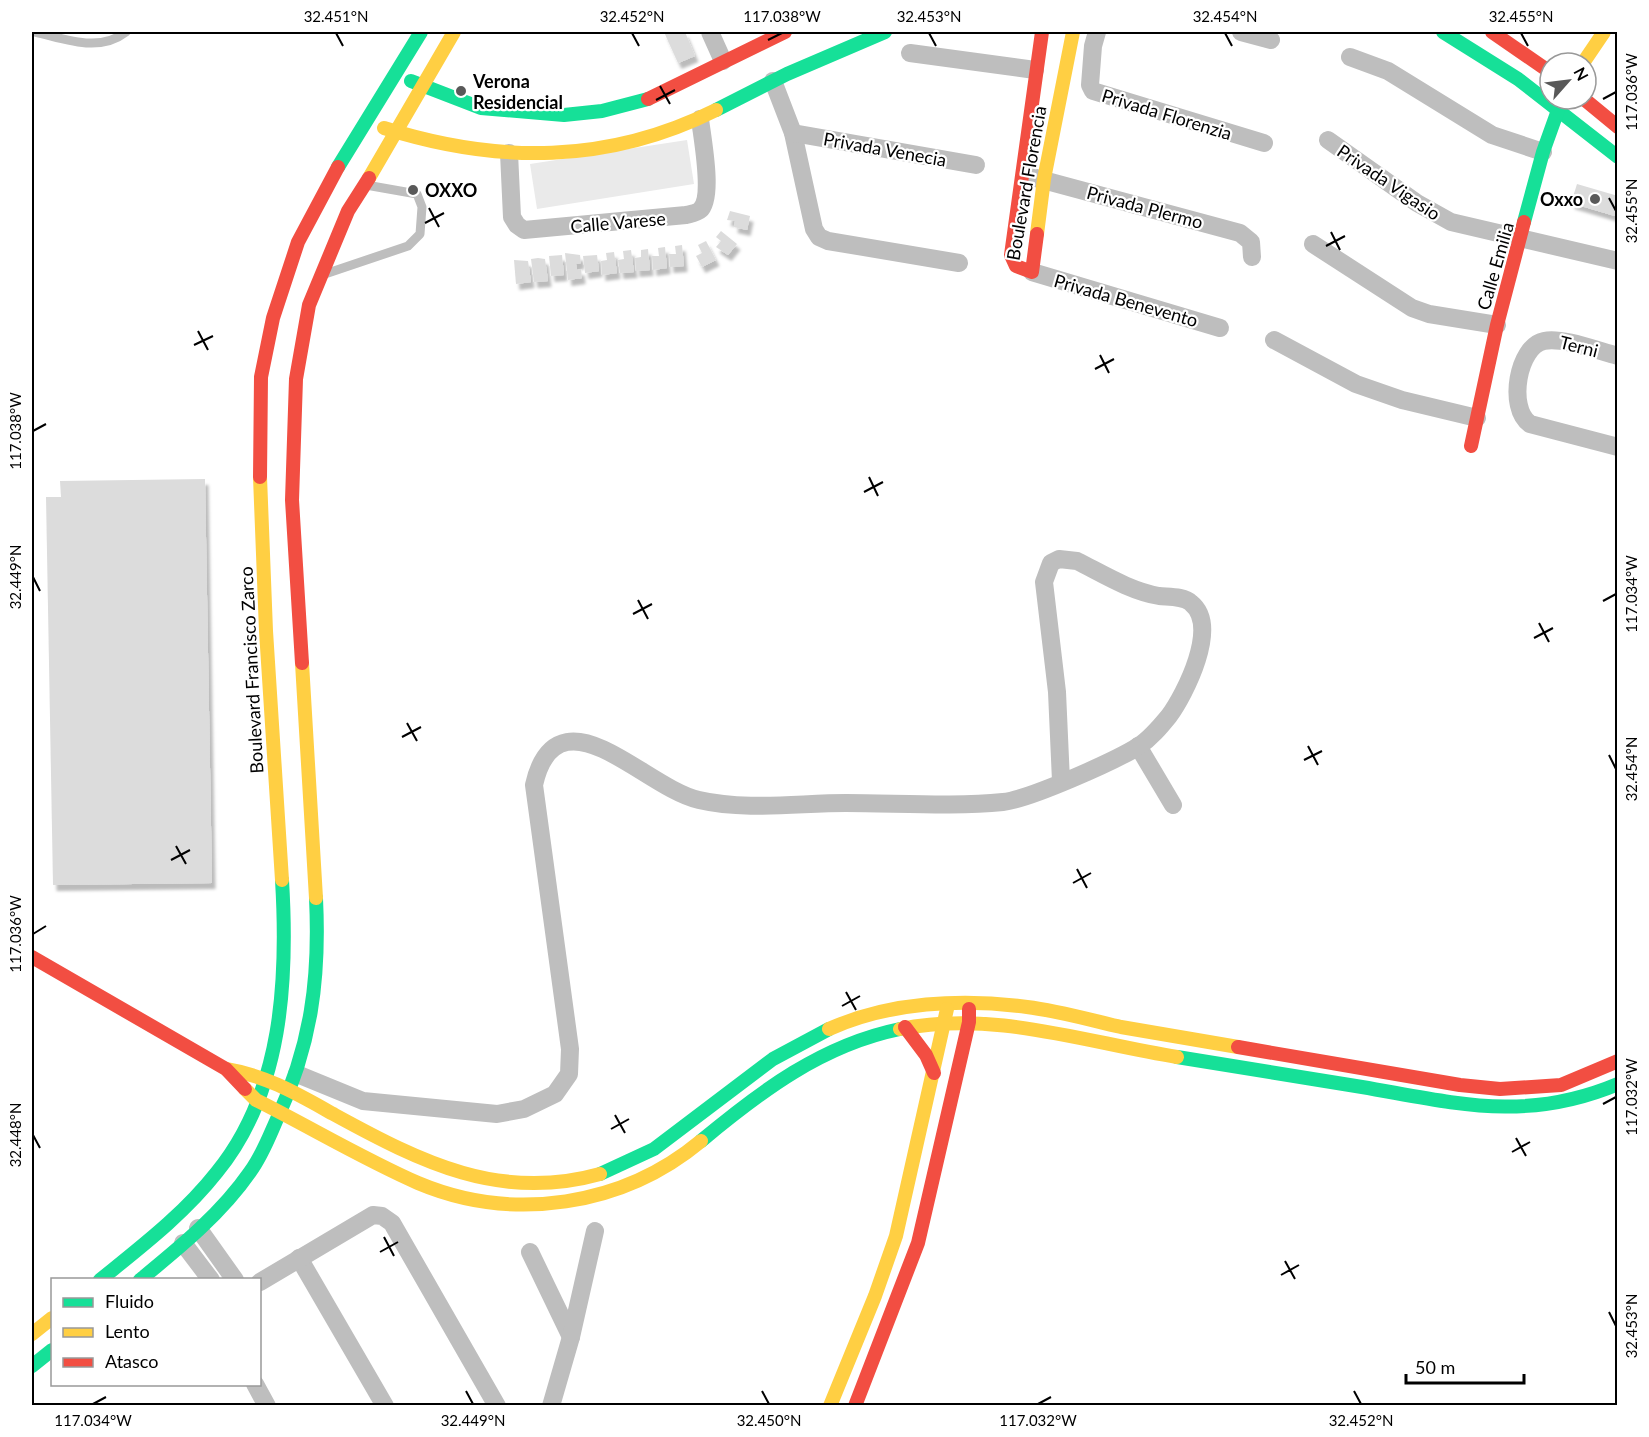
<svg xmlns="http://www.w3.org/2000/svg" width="1649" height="1437" font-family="Lato,sans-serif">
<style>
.green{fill:#eaeaea}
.building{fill:#dcdcdc;filter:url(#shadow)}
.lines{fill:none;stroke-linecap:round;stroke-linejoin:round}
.lane{stroke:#bebebe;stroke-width:9}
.street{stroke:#bebebe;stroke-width:18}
.fast{stroke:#16e098;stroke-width:14}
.slow{stroke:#ffcf43;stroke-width:14}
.jam{stroke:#f24e42;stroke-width:14}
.ticks{fill:none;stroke:#000;stroke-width:2}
.poi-dot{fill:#595959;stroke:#fff;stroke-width:2}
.labels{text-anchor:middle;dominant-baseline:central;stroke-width:4.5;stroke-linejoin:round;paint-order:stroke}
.poi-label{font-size:18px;font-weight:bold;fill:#000;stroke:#fff;text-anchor:start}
.street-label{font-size:18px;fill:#000;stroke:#fff}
.neatline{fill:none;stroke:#000;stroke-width:2}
.ticks-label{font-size:15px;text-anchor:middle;fill:#000}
</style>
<defs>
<filter id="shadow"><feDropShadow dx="3.5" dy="6" stdDeviation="1.5" flood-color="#0004"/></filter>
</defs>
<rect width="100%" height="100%" fill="#fff"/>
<polygon class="green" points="687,140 694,184 537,209 530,164"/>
<g class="building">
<polygon points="664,32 685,32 695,56 678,63"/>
<polygon points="1577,184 1618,196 1615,216 1571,203"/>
<polygon points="730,211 750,216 747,230 734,227 735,221 727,220"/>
<polygon points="721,231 737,244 728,255 716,247 721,241 716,237"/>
<polygon points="706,241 716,260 702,267 696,256 702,253 698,245"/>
<polygon points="682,245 684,266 670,267 669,254 676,254 675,246"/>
<polygon points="665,247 667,268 653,270 652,256 659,256 658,248"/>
<polygon points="648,249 650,270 636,271 635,258 641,257 641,250"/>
<polygon points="631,250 634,272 620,273 618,260 624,259 623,251"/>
<polygon points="614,252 617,273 602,275 601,261 607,260 606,253"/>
<polygon points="565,253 580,255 581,263 576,264 577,270 581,269 582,278 568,280"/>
<polygon points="562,255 564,275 551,276 549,256"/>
<polygon points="597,255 599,271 585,273 583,256"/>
<polygon points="538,258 545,259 548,281 534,282 531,259"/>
<polygon points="514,260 528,261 531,282 516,284"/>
<polygon points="205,479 212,883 53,885 46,497 61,497 60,481"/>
</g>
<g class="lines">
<g class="lane">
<path d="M35,32C66,39 99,53 126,32"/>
<polyline points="325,274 408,246 420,234 422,207 417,194 366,185"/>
</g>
<g class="street">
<polyline points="710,32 723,61"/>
<polyline points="1097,32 1093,46 1090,85 1093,91 1264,143"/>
<polyline points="1241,32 1271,40"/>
<polyline points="910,53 1035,70"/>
<polyline points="1350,57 1388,71 1492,135 1543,152"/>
<polyline points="773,81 793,133 814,229 819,237 828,241 959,263"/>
<polyline points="793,133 976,165"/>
<polyline points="1328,140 1417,203 1451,222 1618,261"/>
<path d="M509,153L512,217L517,225L524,230L686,215C690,214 697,213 700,210C714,198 702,137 700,119"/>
<polyline points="1032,177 1240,233 1251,242 1252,257"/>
<polyline points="1313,244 1412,308 1429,314 1497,325"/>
<polyline points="1032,272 1220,328"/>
<polyline points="1274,340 1356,384 1402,400 1477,418"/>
<path d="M1618,356C1598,351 1563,337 1544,341C1518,346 1507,408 1530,424L1618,447"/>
<polyline points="1138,746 1173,805"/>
<path d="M297,1074L363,1101L497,1114L524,1109L555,1094L569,1074L570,1049L534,785C538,767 546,746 567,742C604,735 659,791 699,800C746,811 799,803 846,803C896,803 955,807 1003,802C1030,799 1115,761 1139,746C1151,738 1160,727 1169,716C1185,694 1220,626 1191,603C1184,596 1169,597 1159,596C1130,591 1103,574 1077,561L1059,559L1051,563L1044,582L1057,692L1061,781"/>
<polyline points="198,1228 235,1280"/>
<polyline points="183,1243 211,1280"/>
<polyline points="530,1252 571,1337"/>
<polyline points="299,1258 385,1406"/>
<polyline points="260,1282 373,1215 382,1216 392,1223 497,1406"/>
<polyline points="255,1384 267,1406"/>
<polyline points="551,1406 571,1337 595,1231"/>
</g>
<g class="fast">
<polyline points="1443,32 1518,79 1618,157"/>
<polyline points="411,81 481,108 564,115 602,111 648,99"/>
<polyline points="716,110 787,74 885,32"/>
<polyline points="338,167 421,32"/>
<polyline points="1524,222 1543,152 1562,99"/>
<path d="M1177,1057C1238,1067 1300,1077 1362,1087C1456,1103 1525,1123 1618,1084"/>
<path d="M701,1141C761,1091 822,1045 900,1029"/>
<polyline points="600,1174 654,1149 773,1059 829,1029"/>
<path d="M100,1280C142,1246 184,1214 217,1172C283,1091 288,979 282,880"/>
<path d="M140,1280C179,1248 221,1214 250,1172C262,1156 269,1137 277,1119C311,1045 320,980 316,898"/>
<polyline points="32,1366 52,1350"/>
</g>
<g class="slow">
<polyline points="1583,63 1604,32"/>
<path d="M384,128C498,164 608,164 716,110"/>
<polyline points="369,178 454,32"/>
<polyline points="1037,234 1044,179 1073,32"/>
<polyline points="260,477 266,631 282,880"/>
<polyline points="302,663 316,898"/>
<path d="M829,1029C889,1002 962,998 1027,1007C1059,1011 1090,1020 1121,1027C1160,1034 1199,1040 1238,1047"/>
<path d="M900,1029C994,1010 1084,1042 1177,1057"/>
<path d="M226,1069C268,1076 299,1095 335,1115C421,1162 500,1202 600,1174"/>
<path d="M245,1089L256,1100C310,1127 363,1159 418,1183C513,1223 623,1206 701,1141"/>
<polyline points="32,1334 52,1318"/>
<polyline points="830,1406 875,1296 896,1236 947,1009"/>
</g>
<g class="jam">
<polyline points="1492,32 1550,72"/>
<polyline points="648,99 785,32"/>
<polyline points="1584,99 1618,127"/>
<polyline points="1037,234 1032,272 1016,266 1011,255 1042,32"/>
<polyline points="1471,446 1497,325 1524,222"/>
<polyline points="260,477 261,377 273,318 298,242 338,167"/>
<polyline points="302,663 292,500 296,379 309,305 348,211 369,178"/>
<polyline points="32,957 226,1069 245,1089"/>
<polyline points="905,1027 926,1055 934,1073"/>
<polyline points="1238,1047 1460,1085 1500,1089 1561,1085 1618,1061"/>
<polyline points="855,1406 918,1243 969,1022 969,1009"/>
</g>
</g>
<path class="ticks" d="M336,33L343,46M632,33L639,46M929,33L936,46M1225,33L1232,46M1521,33L1528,46M768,40L782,33M660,86L670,104M1603,99L1616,92M656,100L675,90M1609,198L1616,211M429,208L439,227M425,223L444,213M1331,232L1340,250M1326,246L1345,236M198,331L208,350M194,345L213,336M1100,355L1109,373M1095,369L1114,359M33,431L46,424M869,477L878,496M864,492L883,482M33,577L40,591M638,600L648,619M1603,601L1616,594M633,614L652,604M1539,623L1549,642M1534,638L1553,628M407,723L417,741M402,737L421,727M1308,746L1318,765M1609,755L1616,769M1304,760L1322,751M176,846L186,864M171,860L190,850M1077,869L1087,888M1073,883L1091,873M33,934L46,926M846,992L856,1010M842,1006L860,996M1603,1104L1616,1097M615,1115L625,1133M611,1129L629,1119M33,1135L40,1148M1516,1138L1526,1156M1512,1152L1530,1142M384,1237L394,1256M380,1252L398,1242M1285,1261L1295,1279M1281,1275L1299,1265M1609,1312L1616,1326M466,1391L473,1404M762,1391L769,1404M1354,1391L1361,1404M93,1404L106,1397M1038,1404L1051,1397"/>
<g class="poi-dot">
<circle cx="461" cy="91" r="6"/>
<circle cx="413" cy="190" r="6"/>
<circle cx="1595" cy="199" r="6"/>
</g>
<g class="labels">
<g class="poi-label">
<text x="473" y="81">Verona<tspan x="473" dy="21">Residencial</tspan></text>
<text x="425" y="190">OXXO</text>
<text x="1583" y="199" text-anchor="end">Oxxo</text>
</g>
<g class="street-label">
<text transform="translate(1167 114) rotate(17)">Privada Florenzia</text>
<text transform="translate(885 149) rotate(10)">Privada Venecia</text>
<text transform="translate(1389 182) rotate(34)">Privada Vigasio</text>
<text transform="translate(1026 183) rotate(-80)">Boulevard Florencia</text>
<text transform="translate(1145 207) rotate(15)">Privada Plermo</text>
<text transform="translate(618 222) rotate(-5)">Calle Varese</text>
<text transform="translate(1495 266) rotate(-74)">Calle Emilia</text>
<text transform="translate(1126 300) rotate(16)">Privada Benevento</text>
<text transform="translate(1579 346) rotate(14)">Terni</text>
<text transform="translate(251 670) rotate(-93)">Boulevard Francisco Zarco</text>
</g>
</g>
<rect width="1649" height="1437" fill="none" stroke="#ffffff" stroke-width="66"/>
<rect x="51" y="1278" width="210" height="108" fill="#ffffff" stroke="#999999" stroke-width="1.5"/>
<rect x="63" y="1298" width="30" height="9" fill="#16e098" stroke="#999999" stroke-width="1.5"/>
<text x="105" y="1308" font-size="18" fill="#000000">Fluido</text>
<rect x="63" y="1328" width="30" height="9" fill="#ffcf43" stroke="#999999" stroke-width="1.5"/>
<text x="105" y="1338" font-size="18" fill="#000000">Lento</text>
<rect x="63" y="1358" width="30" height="9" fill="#f24e42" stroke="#999999" stroke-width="1.5"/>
<text x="105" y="1368" font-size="18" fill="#000000">Atasco</text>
<g transform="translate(1568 81) rotate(62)"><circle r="28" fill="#ffffff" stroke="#999999" stroke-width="1.5"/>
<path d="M0-4.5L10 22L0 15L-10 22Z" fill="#595959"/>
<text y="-9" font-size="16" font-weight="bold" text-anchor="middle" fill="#000000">N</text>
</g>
<path d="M1406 1374v9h118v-9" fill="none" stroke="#000000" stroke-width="3"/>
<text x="1415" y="1374" font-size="18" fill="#000000" stroke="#ffffff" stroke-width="4.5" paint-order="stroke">50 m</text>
<rect x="33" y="33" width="1583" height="1371" class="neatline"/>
<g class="ticks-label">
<text x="336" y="22">32.451°N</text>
<text x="632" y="22">32.452°N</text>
<text x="782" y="22">117.038°W</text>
<text x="929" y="22">32.453°N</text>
<text x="1225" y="22">32.454°N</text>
<text x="1521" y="22">32.455°N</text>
<text transform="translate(1632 92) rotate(-90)" y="5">117.036°W</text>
<text transform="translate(1632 211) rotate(-90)" y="5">32.455°N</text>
<text transform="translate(16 431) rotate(-90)" y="5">117.038°W</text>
<text transform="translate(16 577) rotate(-90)" y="5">32.449°N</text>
<text transform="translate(1632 594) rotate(-90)" y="5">117.034°W</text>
<text transform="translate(1632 769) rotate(-90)" y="5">32.454°N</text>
<text transform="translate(16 934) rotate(-90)" y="5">117.036°W</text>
<text transform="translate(1632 1097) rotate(-90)" y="5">117.032°W</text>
<text transform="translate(16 1135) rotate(-90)" y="5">32.448°N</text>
<text transform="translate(1632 1326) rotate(-90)" y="5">32.453°N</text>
<text x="93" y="1426">117.034°W</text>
<text x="473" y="1426">32.449°N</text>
<text x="769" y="1426">32.450°N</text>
<text x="1038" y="1426">117.032°W</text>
<text x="1361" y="1426">32.452°N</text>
</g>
</svg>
